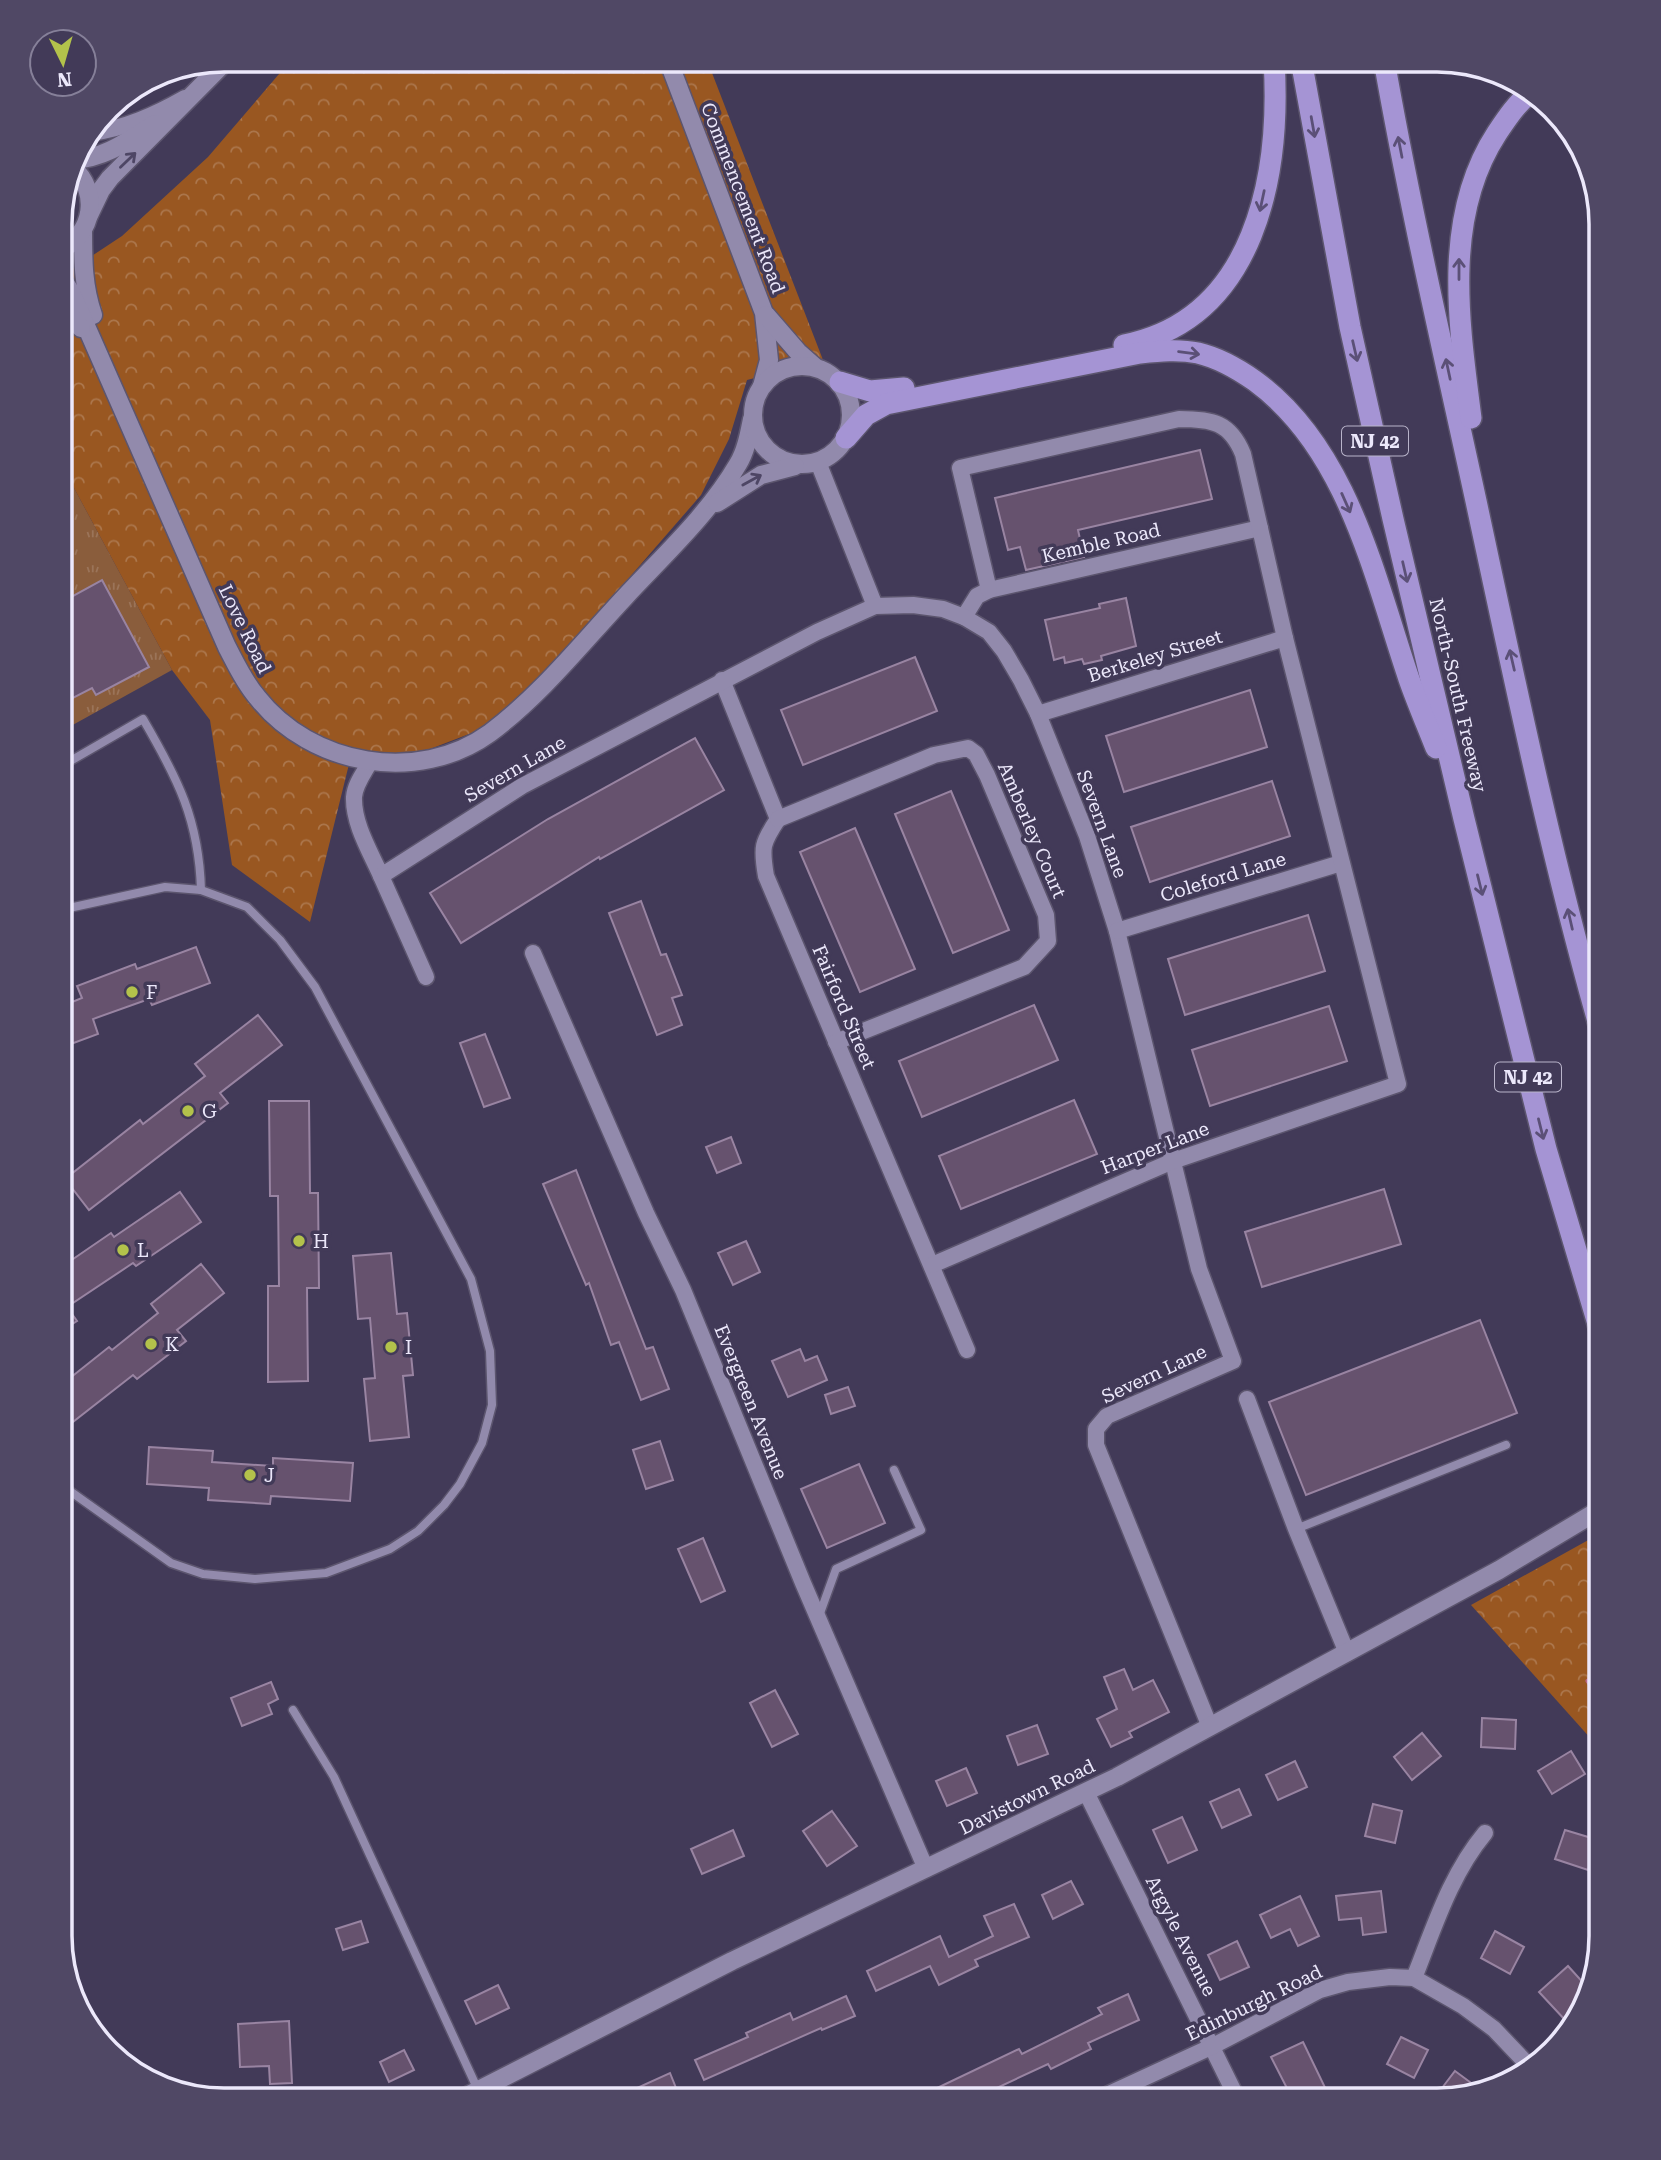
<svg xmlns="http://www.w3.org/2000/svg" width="1661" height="2160" font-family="'Roboto Serif',serif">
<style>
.grass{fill:url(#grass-tufts)}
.forest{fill:url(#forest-crowns)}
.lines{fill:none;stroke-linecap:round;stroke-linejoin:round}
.stream{stroke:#b96887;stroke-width:5}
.building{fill:#66526e;stroke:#9984a2;stroke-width:2}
.lane-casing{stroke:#5c556e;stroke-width:11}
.street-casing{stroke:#5c556e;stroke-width:19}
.secondary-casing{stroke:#5c556e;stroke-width:21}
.highway-casing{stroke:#5c556e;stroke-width:24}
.lane{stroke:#928aac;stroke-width:8}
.street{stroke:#928aac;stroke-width:16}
.secondary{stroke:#928aac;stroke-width:18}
.highway{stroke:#a594d4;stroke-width:21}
.oneway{stroke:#5b5077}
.oneway2{stroke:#4e4665}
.poi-dot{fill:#b3c24b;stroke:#423a58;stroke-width:2.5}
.labels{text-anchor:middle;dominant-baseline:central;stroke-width:7;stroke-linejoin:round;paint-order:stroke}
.shield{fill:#423a58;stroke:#b9b4ca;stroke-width:2}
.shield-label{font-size:18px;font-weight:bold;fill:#ece8fb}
.street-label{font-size:19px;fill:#ece8fb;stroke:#423a58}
.poi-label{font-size:19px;fill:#ece8fb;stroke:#423a58;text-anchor:start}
.rim{fill:none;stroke:#ece8fb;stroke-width:3.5}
</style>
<defs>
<pattern id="grass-tufts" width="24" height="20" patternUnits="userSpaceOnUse" patternTransform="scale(1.75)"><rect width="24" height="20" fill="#8a5d3c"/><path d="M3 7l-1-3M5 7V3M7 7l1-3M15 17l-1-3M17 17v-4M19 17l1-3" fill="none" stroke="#9b7459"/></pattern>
<pattern id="forest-crowns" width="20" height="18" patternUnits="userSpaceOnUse" patternTransform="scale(1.75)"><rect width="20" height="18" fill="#995721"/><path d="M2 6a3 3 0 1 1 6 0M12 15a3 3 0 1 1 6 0" fill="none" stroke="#ac774d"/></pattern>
</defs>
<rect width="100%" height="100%" fill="#423a58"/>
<polygon class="grass" points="60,462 172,670 60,732"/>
<g class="forest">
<polygon points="291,60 707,60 823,360 747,380 729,439 701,495 555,663 524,694 477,731 430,749 396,755 352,752 310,922 232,865 210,720 172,670 60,462 60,277 122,236 208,157"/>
<polygon points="1601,1533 1601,1750 1471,1605"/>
</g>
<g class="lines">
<polyline class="stream" points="1588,1681 1601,1698"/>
</g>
<g class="building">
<polygon points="1200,450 1212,499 1078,530 1084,557 1026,570 1020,547 1008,550 995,498"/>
<polygon points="102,580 149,667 96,695 92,688 67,701 60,689 60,603"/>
<polygon points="1126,598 1136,646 1101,656 1102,660 1084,664 1082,659 1065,663 1064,657 1054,660 1045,620 1100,608 1099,604"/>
<polygon points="915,657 937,711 803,765 781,710"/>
<polygon points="1250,690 1267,747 1124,792 1106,736"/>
<polygon points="695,738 724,790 600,859 599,857 461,943 430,893 548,819"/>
<polygon points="1272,781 1290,836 1150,882 1131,827"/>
<polygon points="951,791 1009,930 953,953 895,814"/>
<polygon points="855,828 915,969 860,992 800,852"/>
<polygon points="641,901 661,955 666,954 682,995 672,998 682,1025 657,1035 609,913"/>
<polygon points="1308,915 1325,971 1185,1015 1168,959"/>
<polygon points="196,947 210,983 152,1005 149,999 93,1019 98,1034 60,1048 60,1007 82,998 77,986 135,964 137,969"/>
<polygon points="1034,1005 1058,1060 922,1117 899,1061"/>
<polygon points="1329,1006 1347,1061 1210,1106 1192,1050"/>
<polygon points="258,1015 282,1045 220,1093 228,1103 89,1210 65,1179 140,1120 143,1124 205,1076 195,1064"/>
<polygon points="485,1034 510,1098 484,1107 460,1043"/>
<polygon points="1074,1100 1097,1154 961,1209 939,1156"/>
<polygon points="269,1101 309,1101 310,1193 318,1193 319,1288 307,1288 308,1381 268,1382 268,1286 279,1286 278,1196 270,1196"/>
<polygon points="731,1137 741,1163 717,1173 706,1147"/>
<polygon points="576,1170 646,1349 653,1347 669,1389 641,1400 619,1342 611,1345 589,1283 586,1285 543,1184"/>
<polygon points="1384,1189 1401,1244 1262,1287 1245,1232"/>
<polygon points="180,1192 201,1222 136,1266 133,1263 67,1307 77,1321 60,1332 60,1268 111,1233 114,1237"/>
<polygon points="746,1241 760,1272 733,1285 718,1253"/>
<polygon points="391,1253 397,1314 407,1313 413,1375 403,1376 409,1437 370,1441 364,1379 375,1378 370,1318 358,1319 353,1256"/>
<polygon points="201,1264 224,1293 177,1330 186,1341 137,1379 133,1375 69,1425 60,1413 60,1386 109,1347 112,1350 158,1313 151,1304"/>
<polygon points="1480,1320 1517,1413 1306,1495 1269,1402"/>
<polygon points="800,1349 805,1361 817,1356 827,1380 788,1397 772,1361"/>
<polygon points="848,1387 855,1406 831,1414 825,1395"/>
<polygon points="660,1441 673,1480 646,1489 633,1450"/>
<polygon points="149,1447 213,1451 212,1462 273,1466 273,1458 353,1463 350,1501 271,1496 270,1504 208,1500 209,1488 147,1484"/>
<polygon points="859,1464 885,1523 827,1548 801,1489"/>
<polygon points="703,1538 725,1591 701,1602 678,1549"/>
<polygon points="1124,1669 1133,1690 1153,1680 1169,1712 1129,1732 1132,1737 1111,1747 1097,1719 1117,1709 1104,1677"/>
<polygon points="271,1682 278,1699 268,1704 272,1714 242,1726 231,1698"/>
<polygon points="775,1690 798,1734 772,1747 750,1703"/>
<polygon points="1482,1718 1516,1720 1515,1749 1481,1747"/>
<polygon points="1037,1725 1048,1754 1018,1765 1007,1736"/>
<polygon points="1422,1733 1441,1756 1412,1780 1394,1757"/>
<polygon points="1571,1751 1585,1774 1552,1794 1538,1771"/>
<polygon points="1295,1761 1307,1787 1278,1800 1266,1775"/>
<polygon points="966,1768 977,1793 947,1806 936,1781"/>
<polygon points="1239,1789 1251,1815 1222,1828 1210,1802"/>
<polygon points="1373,1804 1402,1811 1395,1843 1365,1836"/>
<polygon points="832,1811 857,1846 827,1866 803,1831"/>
<polygon points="1182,1817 1197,1850 1168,1863 1153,1830"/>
<polygon points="733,1830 744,1856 702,1874 691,1849"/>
<polygon points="1565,1830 1598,1840 1588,1870 1555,1859"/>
<polygon points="1071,1881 1083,1904 1053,1919 1042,1895"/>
<polygon points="1381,1891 1386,1932 1363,1935 1361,1918 1339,1920 1336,1896"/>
<polygon points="1300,1896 1319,1936 1298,1946 1290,1929 1271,1938 1260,1915"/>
<polygon points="1014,1904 1029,1937 975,1960 978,1966 939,1985 930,1966 876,1991 867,1971 940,1936 949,1957 993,1936 984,1916"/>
<polygon points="361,1921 368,1942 343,1950 336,1929"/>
<polygon points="1495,1931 1524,1947 1510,1974 1481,1958"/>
<polygon points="1237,1941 1249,1967 1220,1980 1208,1955"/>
<polygon points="1568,1966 1588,1988 1583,2006 1566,2021 1539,1992"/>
<polygon points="498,1985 509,2008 476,2024 465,2001"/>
<polygon points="1128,1994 1139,2020 1088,2043 1091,2049 1051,2069 1048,2064 971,2100 912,2100 1019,2049 1022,2054 1102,2014 1098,2008"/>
<polygon points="846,1996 855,2016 822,2030 821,2028 704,2080 695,2060 748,2037 746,2033 790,2013 793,2020"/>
<polygon points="289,2021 292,2083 270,2084 269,2066 240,2067 238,2024"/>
<polygon points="1401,2037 1428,2050 1414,2078 1387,2064"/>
<polygon points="1303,2042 1331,2100 1293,2100 1271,2057"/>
<polygon points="404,2050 414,2070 389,2082 380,2062"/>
<polygon points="1455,2071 1478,2088 1433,2100 1445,2084"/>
<polygon points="670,2073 678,2093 660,2100 642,2100 637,2088"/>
</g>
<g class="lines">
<defs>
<g id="lane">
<path d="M60,767L143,719C178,779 199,820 201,890"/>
<polyline points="60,1484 171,1563 203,1574 255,1579 326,1573 390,1549 418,1531 444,1505 460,1484 482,1443 492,1405 490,1351 471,1279 315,987 280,940 247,907 201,890 165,887 60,910"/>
<polyline points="1296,1529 1506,1445"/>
<polyline points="819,1616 836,1569 921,1530 894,1470"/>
<polyline points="293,1710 334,1777 478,2090"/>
</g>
<g id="street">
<path d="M91,133C126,128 155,115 185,98"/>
<polyline points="818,462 875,606"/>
<polyline points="964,617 977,596 989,590 1260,528"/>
<path d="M722,680L778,819C762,843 761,847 766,876L967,1350"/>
<polyline points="1038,714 1285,638"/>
<path d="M370,762C364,773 355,784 354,797C353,824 371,853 381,876L522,786L817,632L875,606L913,605L943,609L964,617L989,632L1004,651L1021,680L1038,714L1087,836L1117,931L1199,1269L1233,1361L1107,1416L1096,1429V1445L1210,1727"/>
<polyline points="778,819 934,755 968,748 976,754 987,775 1046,915 1048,941 1024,967 836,1042"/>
<polyline points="381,876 426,977"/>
<polyline points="1117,931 1341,863"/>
<polyline points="533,953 646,1213 683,1290 803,1583 926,1869"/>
<path d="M932,1265L1173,1161L1398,1084L1285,638L1243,454C1230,422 1212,419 1179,419L960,468L989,590"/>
<polyline points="1247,1399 1296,1529 1347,1653"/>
<polyline points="1086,1792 1238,2100"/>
<path d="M1414,1978C1434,1928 1450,1875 1485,1833"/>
<polyline points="1096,2100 1213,2046 1320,1990 1348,1982 1390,1977 1414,1978 1463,2006 1494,2029 1532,2069"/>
</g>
<g id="secondary">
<polyline points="668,60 764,313 769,360 762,386"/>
<path d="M74,160C106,158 129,140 155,124"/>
<polyline points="89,215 101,190 110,178 227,60"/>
<path d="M83,230C83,260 83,286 93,315"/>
<path d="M60,250C94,234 100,191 72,167"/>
<path d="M60,275L72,294L227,647C236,664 244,682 257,697C311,766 418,785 490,733C541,695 582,643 625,597C664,555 709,514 738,464C746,451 749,434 752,419"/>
<polyline points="60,304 81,328"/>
<polyline points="766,315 798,352 815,367"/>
<circle cx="802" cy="415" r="49"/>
<polyline points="717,503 761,475 795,466"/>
<polyline points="459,2100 732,1961 1117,1777 1499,1570 1601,1509"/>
</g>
<g id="highway">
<polyline points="1301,60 1350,327 1393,519 1464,819 1546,1149 1601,1334"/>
<path d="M1384,60C1410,208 1444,354 1476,501C1514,678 1551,857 1601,1032"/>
<path d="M1124,345C1256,319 1281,174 1274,60"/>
<polyline points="840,382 870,391 904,388"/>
<path d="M1471,418C1459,324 1442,217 1497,133C1507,118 1517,103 1531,92"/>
<path d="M846,438L866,415L886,404L1140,353C1159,351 1179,349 1198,353C1219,358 1238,369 1255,381C1348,449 1374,576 1409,679C1417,702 1427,725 1436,748"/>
</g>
</defs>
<use href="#lane" class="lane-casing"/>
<use href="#street" class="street-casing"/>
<use href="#secondary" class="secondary-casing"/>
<use href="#highway" class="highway-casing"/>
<use href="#lane" class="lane"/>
<use href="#street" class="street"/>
<use href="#secondary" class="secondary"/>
<use href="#highway" class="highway"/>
</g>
<defs><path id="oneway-shaft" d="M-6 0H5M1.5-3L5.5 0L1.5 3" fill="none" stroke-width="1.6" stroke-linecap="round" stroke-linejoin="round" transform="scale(1.75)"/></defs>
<g class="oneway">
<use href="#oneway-shaft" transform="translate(1313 127) rotate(80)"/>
<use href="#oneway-shaft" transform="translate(1400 147) rotate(-101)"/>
<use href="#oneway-shaft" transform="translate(1262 201) rotate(102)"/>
<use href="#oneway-shaft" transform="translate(1459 269) rotate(-90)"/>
<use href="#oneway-shaft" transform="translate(1355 351) rotate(77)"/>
<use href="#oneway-shaft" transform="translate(1189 353) rotate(7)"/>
<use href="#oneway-shaft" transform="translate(1448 369) rotate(-102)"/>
<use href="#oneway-shaft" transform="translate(1346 503) rotate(66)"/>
<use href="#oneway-shaft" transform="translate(1405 572) rotate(77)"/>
<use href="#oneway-shaft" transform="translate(1512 660) rotate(-103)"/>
<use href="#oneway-shaft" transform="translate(1480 885) rotate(76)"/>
<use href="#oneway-shaft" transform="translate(1570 919) rotate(-103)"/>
<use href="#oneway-shaft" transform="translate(1541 1129) rotate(76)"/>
</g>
<g class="oneway2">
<use href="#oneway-shaft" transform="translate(128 160) rotate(-44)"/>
<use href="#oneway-shaft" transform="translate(752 480) rotate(-29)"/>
</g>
<g class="poi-dot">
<circle cx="132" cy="992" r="7"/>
<circle cx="188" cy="1111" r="7"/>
<circle cx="299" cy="1241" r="7"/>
<circle cx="123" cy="1250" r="7"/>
<circle cx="151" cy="1344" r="7"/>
<circle cx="391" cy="1347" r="7"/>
<circle cx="250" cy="1475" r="7"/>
</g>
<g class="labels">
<g class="shield">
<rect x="1342" y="426.5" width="66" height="29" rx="5"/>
<rect x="1495" y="1062.5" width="66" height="29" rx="5"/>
</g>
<g class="shield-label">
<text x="1375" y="441">NJ 42</text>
<text x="1528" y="1077">NJ 42</text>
</g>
<g class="street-label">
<text transform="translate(743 198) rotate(69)">Commencement Road</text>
<text transform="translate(1101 543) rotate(-13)">Kemble Road</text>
<text transform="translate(245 629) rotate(64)">Love Road</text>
<text transform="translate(1155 656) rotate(-17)">Berkeley Street</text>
<text transform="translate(1458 695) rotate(77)">North-South Freeway</text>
<text transform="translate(515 769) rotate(-30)">Severn Lane</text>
<text transform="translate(1102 824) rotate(70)">Severn Lane</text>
<text transform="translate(1032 830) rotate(67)">Amberley Court</text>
<text transform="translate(1223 877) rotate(-17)">Coleford Lane</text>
<text transform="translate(844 1007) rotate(67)">Fairford Street</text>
<text transform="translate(1155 1148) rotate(-21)">Harper Lane</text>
<text transform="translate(1154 1374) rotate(-25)">Severn Lane</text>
<text transform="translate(751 1402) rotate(68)">Evergreen Avenue</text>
<text transform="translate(1027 1797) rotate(-26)">Davistown Road</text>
<text transform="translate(1181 1936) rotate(63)">Argyle Avenue</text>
<text transform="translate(1254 2003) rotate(-26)">Edinburgh Road</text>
</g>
<g class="poi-label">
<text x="146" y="992">F</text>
<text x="202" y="1111">G</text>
<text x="313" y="1241">H</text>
<text x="137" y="1250">L</text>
<text x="165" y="1344">K</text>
<text x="405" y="1347">I</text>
<text x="264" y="1475">J</text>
</g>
</g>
<path d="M0 0H1661V2160H0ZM224 72H1437A152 152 0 0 1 1589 224V1936A152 152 0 0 1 1437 2088H224A152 152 0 0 1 72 1936V224A152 152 0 0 1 224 72Z" fill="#504865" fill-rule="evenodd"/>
<path class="rim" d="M224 72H1437A152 152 0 0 1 1589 224V1936A152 152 0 0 1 1437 2088H224A152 152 0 0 1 72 1936V224A152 152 0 0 1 224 72Z"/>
<g transform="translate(63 63) rotate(175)"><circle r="33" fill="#423a58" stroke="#868099" stroke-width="2"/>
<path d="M0-5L12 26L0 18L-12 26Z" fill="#b3c24b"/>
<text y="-10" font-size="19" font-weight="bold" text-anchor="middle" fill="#ece8fb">N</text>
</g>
</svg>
